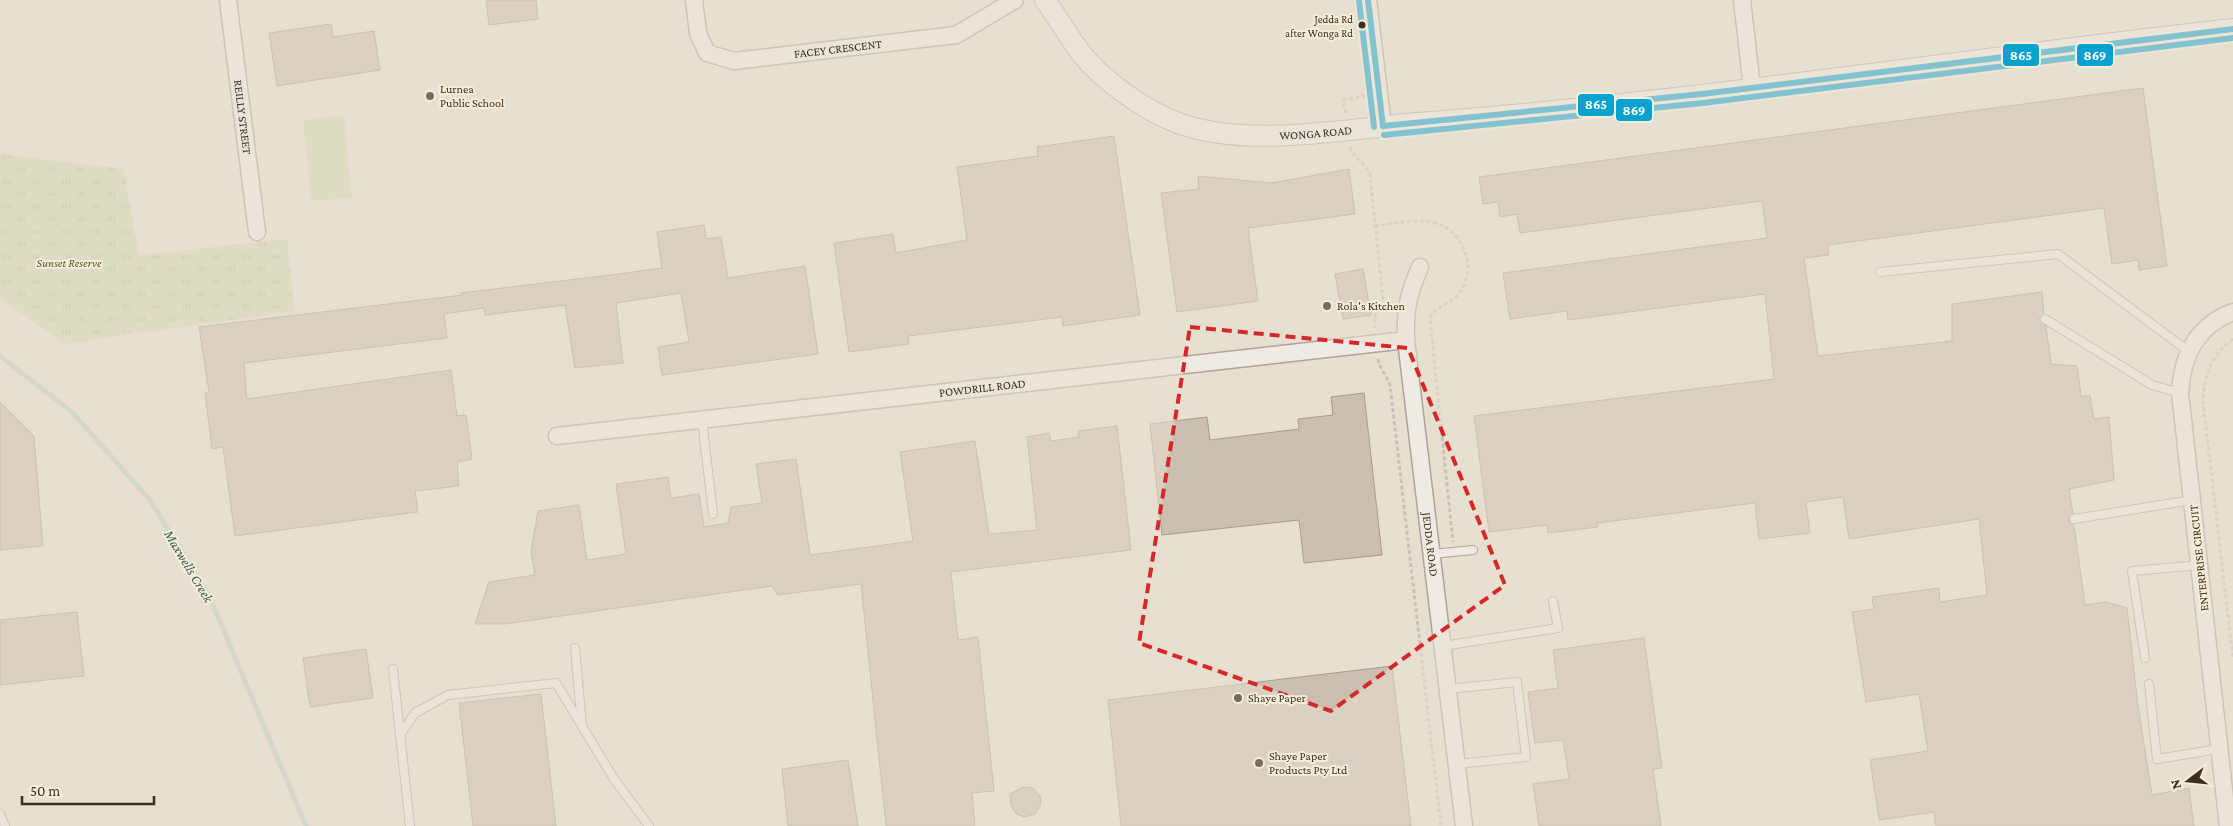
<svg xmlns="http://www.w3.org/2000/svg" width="2233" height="826" font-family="'Crimson Pro',serif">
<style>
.grass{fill:#d6d7b3}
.park{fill:url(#park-tufts)}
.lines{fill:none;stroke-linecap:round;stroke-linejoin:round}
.stream{stroke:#bcccc2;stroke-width:5}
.building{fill:#cbbfb2;stroke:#a89c90}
.service-casing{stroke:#ada599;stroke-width:10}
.minor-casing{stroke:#ada599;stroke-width:19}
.tertiary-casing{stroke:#ada599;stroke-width:22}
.path{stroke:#c8c2b9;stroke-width:3;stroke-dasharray:4 2.5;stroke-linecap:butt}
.service{stroke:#efebe3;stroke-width:8}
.minor{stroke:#efebe3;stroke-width:16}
.tertiary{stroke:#efebe3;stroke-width:20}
.bus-1-casing{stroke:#f7eed8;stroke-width:10}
.bus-2-casing{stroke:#f7eed8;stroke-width:10}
.bus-1{stroke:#09a1d0;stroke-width:6}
.bus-2{stroke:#09a1d0;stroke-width:6}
.marked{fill:none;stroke:#d62828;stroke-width:4;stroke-dasharray:10 6;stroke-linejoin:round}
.bus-dot{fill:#3d2e20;stroke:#f7eed8;stroke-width:2}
.poi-dot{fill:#786c5e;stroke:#f7eed8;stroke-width:2}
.labels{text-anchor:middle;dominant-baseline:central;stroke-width:4;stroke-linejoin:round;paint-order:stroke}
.bus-label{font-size:11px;fill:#3d2e20;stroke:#f7eed8;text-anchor:end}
.street-label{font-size:12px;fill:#3d2e20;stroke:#f7eed8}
.poi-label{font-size:12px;fill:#3d2e20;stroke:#f7eed8;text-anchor:start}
.park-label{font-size:12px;font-style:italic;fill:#4d5a26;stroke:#f7eed8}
.water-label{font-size:14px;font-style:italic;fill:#2f5d5a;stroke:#f7eed8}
.line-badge{stroke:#f7eed8;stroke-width:2}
.badge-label{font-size:14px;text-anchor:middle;font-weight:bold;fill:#fff}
</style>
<defs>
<pattern id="park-tufts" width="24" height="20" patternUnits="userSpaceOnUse" patternTransform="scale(1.25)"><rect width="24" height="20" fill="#d6d7b3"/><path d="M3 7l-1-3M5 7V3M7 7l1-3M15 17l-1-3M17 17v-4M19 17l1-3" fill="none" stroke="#b9b99a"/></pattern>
</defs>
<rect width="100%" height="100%" fill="#e7e0d1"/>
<polygon class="grass" points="344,115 352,198 311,201 303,120"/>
<polygon class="park" points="0,154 124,169 139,255 287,239 295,311 64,344 0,298"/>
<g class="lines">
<polyline class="stream" points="0,356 72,412 150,500 210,598 306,826"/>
</g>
<g class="building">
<polygon points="486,0 536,0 538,19 489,25"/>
<polygon points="331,24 333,37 374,31 380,70 277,86 269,33"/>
<polygon points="2143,88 2167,266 2139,270 2138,260 2112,264 2104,208 1828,245 1829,255 1804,258 1818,356 1952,341 1952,304 2042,292 2044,314 2039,319 2046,326 2051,364 2077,366 2081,396 2090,396 2094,419 2109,417 2114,480 2069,489 2073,514 2068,519 2070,523 2074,525 2085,605 2106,602 2127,608 2138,706 2152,795 2189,788 2194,826 1936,826 1934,812 1879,820 1870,760 1928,751 1919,694 1866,702 1852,612 1874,609 1872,597 1939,588 1940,602 1987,595 1979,519 1849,539 1843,497 1806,502 1810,533 1759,539 1755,503 1597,523 1598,527 1548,533 1547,525 1489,532 1474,416 1774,379 1765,294 1568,320 1567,311 1510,319 1503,273 1767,238 1762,201 1520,233 1517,214 1500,217 1498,202 1483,204 1479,177"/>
<polygon points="1114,136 1140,315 1063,326 1062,317 908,336 909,344 849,352 834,243 893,234 896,253 967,240 957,167 1038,156 1037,147"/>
<polygon points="1349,169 1355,214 1248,228 1258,301 1177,312 1161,193 1199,189 1198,176 1272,183"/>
<polygon points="704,225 706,239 721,237 728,278 805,266 818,354 662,375 658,347 689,342 681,293 616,303 623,363 575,368 565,305 485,315 484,308 444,314 447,338 244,363 247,399 451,370 457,416 466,415 472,459 457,462 459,486 415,491 418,512 235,536 223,447 212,449 205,393 209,392 199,327 462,295 461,293 619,274 662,268 657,232"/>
<polygon points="1363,269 1371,315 1343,319 1335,274"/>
<polygon points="1364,393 1382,555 1304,563 1299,520 1162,535 1150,424 1207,417 1210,440 1299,429 1298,419 1333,415 1331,397"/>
<polygon points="0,402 34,436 43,546 0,550"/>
<polygon points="1117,426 1131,550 951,572 958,640 978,637 994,791 972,793 975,826 886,826 861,584 778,595 772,586 505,624 475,624 489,582 535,575 531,551 538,511 579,505 587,560 626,554 616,484 668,477 671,498 699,494 704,527 728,523 731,507 762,503 756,464 796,459 810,555 913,541 900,452 975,441 989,534 1037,530 1027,437 1049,433 1051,441 1079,437 1078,431"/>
<polygon points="77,612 84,676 0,685 0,620"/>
<polygon points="1644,638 1662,768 1653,769 1661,826 1539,826 1533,784 1569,779 1563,740 1535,743 1528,692 1558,688 1553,650"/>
<polygon points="366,649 373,698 310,707 303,658"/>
<polygon points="1392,666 1411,826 1121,826 1108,700"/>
<polygon points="541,694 556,826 473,826 459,703"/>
<polygon points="848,760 858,826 788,826 782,769"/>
<polygon points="1023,787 1033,788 1040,796 1041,801 1040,806 1035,814 1025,817 1016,814 1011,805 1010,794"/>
</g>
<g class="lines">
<defs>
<g id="service">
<polyline points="1880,272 2058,254 2188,351"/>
<polyline points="2045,319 2152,385 2180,393"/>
<polyline points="702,420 713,514"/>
<polyline points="2074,519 2192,500"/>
<polyline points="1432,554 1473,550"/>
<polyline points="1443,646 1558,628 1553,601"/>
<polyline points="575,648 582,726 614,779 649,826"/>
<polyline points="2145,658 2132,571 2200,565"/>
<polyline points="393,669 410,826"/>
<polyline points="2149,684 2157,759 2219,749"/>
<polyline points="1448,689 1517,682 1526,757 1457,764"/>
<polyline points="400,735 415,713 448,695 556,683 582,726"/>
<polyline points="0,814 5,826"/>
</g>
<g id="minor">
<path id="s1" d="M228,0L257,232"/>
<path id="s2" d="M694,0L698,33L707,53L734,61L956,35L1015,0"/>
<polyline points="1368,0 1383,126"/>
<polyline points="1742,0 1752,88"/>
<path id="s3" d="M1420,267C1408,295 1405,309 1406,340L1464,826"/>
<path id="s4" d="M557,436L1406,340"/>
<path d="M2228,826L2180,393C2182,356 2196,326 2233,312"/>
</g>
<g id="tertiary">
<path id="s5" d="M1045,0C1057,17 1068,35 1080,52C1103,81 1146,112 1181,124C1249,148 1345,129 1417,123C1690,103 1961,59 2233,29"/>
</g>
</defs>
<use href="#service" class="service-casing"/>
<use href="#minor" class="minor-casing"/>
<use href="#tertiary" class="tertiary-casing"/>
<g class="path">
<polyline points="1346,113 1343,100 1365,96"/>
<path d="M1350,147C1355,158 1364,163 1370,174L1383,301L1374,318L1375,328"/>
<path d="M1375,226C1411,221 1448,210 1465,252C1470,265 1468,280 1460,292C1452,304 1434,306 1430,319L1453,542"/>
<path d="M2233,339C2212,354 2204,375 2203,401L2233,659"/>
<path d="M1378,359C1379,368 1387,376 1390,385L1441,826"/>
</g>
<use href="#service" class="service"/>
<use href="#minor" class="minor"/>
<use href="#tertiary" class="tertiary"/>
<defs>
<g id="bus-1">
<polyline points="1368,0 1383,126"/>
<polyline points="1383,126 1702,94 2233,29"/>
</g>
<g id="bus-2">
<polyline points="1359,1 1374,127"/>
<polyline points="1384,135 1703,103 2233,38"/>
</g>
</defs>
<use href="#bus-1" class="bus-1-casing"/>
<use href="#bus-2" class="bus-2-casing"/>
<use href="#bus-1" class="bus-1"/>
<use href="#bus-2" class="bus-2"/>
</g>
<path d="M0 0H2233V826H0ZM1190,327L1408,348L1505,585L1331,711L1139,643Z" fill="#e7e0d1" fill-opacity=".55" fill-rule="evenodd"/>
<path class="marked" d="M1190,327L1408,348L1505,585L1331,711L1139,643Z"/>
<circle class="bus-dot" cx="1362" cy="25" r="4.5"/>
<g class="poi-dot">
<circle cx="430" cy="96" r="5"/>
<circle cx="1327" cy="306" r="5"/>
<circle cx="1238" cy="698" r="5"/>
<circle cx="1259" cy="763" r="5"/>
</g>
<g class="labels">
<g class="bus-label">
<text x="1353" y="19">Jedda Rd<tspan x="1353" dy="14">after Wonga Rd</tspan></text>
</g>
<g class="street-label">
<text stroke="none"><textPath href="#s2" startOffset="188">FACEY CRESCENT</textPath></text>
<text stroke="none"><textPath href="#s1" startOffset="118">REILLY STREET</textPath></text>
<text stroke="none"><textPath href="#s5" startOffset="324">WONGA ROAD</textPath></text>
<text stroke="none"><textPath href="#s4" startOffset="428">POWDRILL ROAD</textPath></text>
<text stroke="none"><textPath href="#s3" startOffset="281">JEDDA ROAD</textPath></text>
<text transform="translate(2199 558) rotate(-96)">ENTERPRISE CIRCUIT</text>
</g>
<g class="poi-label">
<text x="440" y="89">Lurnea<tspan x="440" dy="14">Public School</tspan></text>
<text x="1337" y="306">Rola's Kitchen</text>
<text x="1248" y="698">Shaye Paper</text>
<text x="1269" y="756">Shaye Paper<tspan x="1269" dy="14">Products Pty Ltd</tspan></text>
</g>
<g class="park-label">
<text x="69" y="263">Sunset Reserve</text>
</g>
<g class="water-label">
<text transform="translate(189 566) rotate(59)">Maxwells Creek</text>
</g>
</g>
<g class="line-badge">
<rect x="2076" y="43" width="38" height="24" rx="5" fill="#09a1d0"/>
<rect x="2002" y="43" width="38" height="24" rx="5" fill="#09a1d0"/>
<rect x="1577" y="93" width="38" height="24" rx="5" fill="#09a1d0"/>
<rect x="1615" y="98" width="38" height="24" rx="5" fill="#09a1d0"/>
</g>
<g class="badge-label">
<text x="2095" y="60">869</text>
<text x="2021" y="60">865</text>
<text x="1596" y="109">865</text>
<text x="1634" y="115">869</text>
</g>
<g transform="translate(2188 781) rotate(254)" stroke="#f7eed8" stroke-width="4" paint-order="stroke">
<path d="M0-4L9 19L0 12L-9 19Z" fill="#3d2e20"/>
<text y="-8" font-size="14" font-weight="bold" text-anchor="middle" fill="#3d2e20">N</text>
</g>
<path d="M22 796v8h132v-8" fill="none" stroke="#3d2e20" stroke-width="2.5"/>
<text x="30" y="796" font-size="15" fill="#3d2e20" stroke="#f7eed8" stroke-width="4" paint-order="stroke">50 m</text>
</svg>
